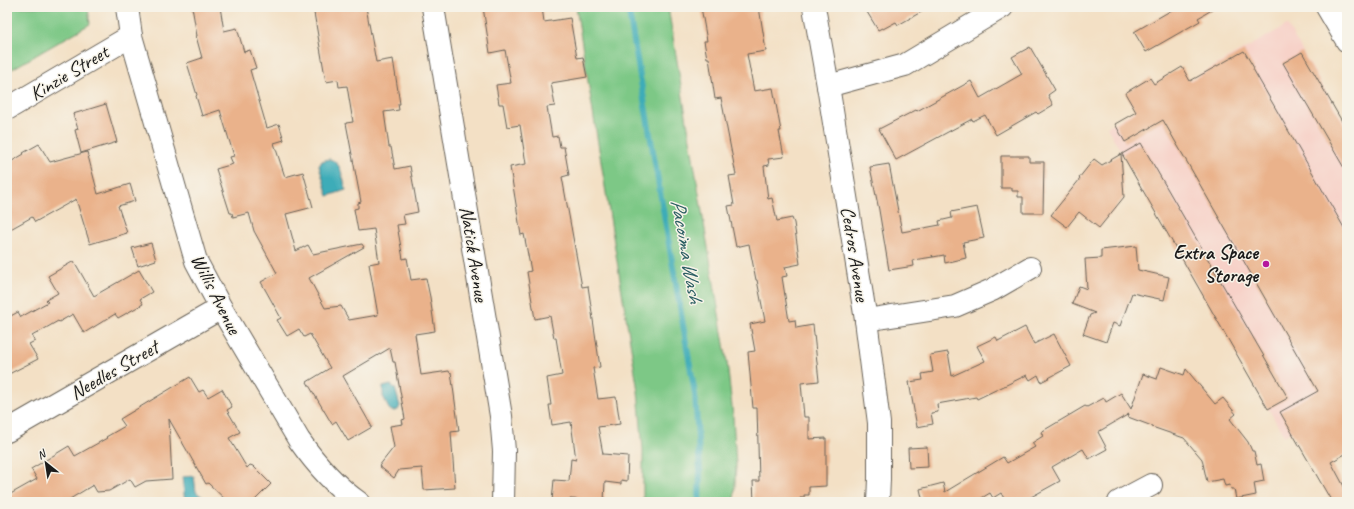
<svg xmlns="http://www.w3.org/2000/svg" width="1354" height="509" font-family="Caveat,sans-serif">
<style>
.built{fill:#f7d1c8}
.green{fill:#7dc886;stroke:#4c7251}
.water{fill:#3cacb8;stroke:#2c646a}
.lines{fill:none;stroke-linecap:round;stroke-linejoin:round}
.stream{stroke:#3cacb8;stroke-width:6}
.building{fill:#eab28b}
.street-casing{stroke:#676157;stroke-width:24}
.secondary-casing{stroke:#676157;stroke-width:24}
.street{stroke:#fff;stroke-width:22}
.secondary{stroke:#fff;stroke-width:22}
.poi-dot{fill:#b5179e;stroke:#f7f3e8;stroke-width:1.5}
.labels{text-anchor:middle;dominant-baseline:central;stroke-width:3;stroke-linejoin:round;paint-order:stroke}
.street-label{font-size:20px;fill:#1c1c1c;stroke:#f7f3e8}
.poi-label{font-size:20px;font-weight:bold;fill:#1c1c1c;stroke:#f7f3e8;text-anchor:end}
.water-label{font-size:21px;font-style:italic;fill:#2a5d62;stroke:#f7f3e8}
</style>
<rect width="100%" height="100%" fill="#f7f3e8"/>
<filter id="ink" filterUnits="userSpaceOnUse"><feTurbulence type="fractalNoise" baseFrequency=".025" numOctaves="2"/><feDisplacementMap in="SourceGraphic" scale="8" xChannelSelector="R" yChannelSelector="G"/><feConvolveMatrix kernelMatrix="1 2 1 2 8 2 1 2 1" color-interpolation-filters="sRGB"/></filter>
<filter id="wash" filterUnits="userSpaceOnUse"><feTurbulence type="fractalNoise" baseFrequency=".012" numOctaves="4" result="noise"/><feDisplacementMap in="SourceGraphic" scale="16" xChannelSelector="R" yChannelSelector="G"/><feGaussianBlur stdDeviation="0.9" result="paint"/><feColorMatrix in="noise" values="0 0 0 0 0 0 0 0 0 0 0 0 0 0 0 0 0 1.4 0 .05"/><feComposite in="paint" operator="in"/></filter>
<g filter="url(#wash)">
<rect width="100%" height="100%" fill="#f3e0c5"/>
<polygon class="built" points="1287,25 1347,128 1347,400 1284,436 1107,127"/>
<g class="green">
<polygon points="7,7 88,7 90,24 7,72"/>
<polygon points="576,7 668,7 727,362 733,416 736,465 734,502 643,502 643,450 638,391"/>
</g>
<g class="water">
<path d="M329,159C342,161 343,180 346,190L328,196L319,166L322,161Z"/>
<path d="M391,385L395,388L400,406L398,410C387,415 388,403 383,397V387Z"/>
<polygon points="194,476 196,492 204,498 201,502 185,502 182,477"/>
</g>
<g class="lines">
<polyline class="stream" points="628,7 695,394 700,471 699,502"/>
</g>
<g id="blocks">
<g class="building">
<polygon points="192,7 220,7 224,31 237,28 244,52 250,50 256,68 250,70 267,128 279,124 284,140 274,143 285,177 303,172 313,207 286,214 296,251 308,245 313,254 362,244 364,247 309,278 325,308 341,306 349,320 378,315 369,264 379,262 374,229 358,231 354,209 358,208 358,203 361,202 346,123 353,122 347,86 339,87 338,80 326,82 313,7 366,7 376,62 393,59 400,104 398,104 399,110 384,112 389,147 391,147 395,169 410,166 418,212 403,215 405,224 397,225 403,259 407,258 411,280 426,278 430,297 435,331 415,334 421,375 449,371 450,373 451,372 459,431 451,432 455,488 424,490 422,468 399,470 394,478 379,466 394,447 390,426 403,424 402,420 405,419 395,362 393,362 390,348 343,376 372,427 348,441 336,421 332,424 307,382 330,368 310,334 304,337 299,329 287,336 277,320 281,318 261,282 277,273 254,231 249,213 233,217 232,213 230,213 216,169 233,164 230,157 234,156 220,110 202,116 196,96 197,95 187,63 202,58 196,36 197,36"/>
<polygon points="483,7 542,7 544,22 570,18 577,58 583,57 587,77 551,83 555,106 547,107 552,137 558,136 560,147 564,147 569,175 562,177 582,287 588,286 600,367 593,368 598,399 616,397 620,424 598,427 603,454 628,456 627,481 621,480 621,484 605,482 604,501 570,499 570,502 552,501 554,480 569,481 571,459 576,460 571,422 552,425 549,405 551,405 547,378 562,375 556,338 554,338 550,316 535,319 527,272 531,271 524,234 521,235 510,167 526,164 520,125 507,127 503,104 499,104 496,85 511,83 505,50 490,53"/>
<polygon points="701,7 759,7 766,51 747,54 754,91 773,88 781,131 779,131 784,157 768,159 769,165 764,166 768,199 772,198 777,221 792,218 794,223 800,264 785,267 787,276 782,277 789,321 795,320 796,328 813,325 819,381 801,383 804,417 809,417 809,439 826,438 826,486 809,487 809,495 804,495 804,498 800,498 801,502 754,502 753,481 759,481 757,408 753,408 748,352 755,351 750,324 765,321 757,280 756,280 749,244 736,247 728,206 734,205 729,176 736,175 721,98 715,99 709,58 707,58 704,41 707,41"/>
<polygon points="864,7 930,7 898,25 896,22 883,29 882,28 878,30"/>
<polygon points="1177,7 1217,7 1198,18 1200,21 1146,52 1134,32"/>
<polygon points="1030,47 1055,90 1048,95 1053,105 1038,114 1036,112 996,135 985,115 973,121 972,119 896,160 879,129 916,110 917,111 971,81 980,98 1022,74 1012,57"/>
<polygon points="1244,51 1254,68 1253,69 1347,233 1347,453 1331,462 1347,492 1347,502 1332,502 1280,412 1318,391 1163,120 1125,142 1115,124 1136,112 1125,93 1150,78 1154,84 1182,67 1190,81"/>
<polygon points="1302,52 1347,130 1347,173 1283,63"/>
<polygon points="106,104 117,142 81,153 75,130 78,129 73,114"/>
<polygon points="1141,143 1288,398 1268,409 1122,154"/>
<polygon points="39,144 50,162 87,152 98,194 130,184 135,201 118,206 127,233 90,244 76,199 35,222 32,217 7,231 7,164 24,154 23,153"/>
<polygon points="1121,154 1124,197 1099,228 1079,212 1067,227 1051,215 1080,179 1079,178 1094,159 1102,165"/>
<polygon points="1001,156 1029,156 1029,162 1044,162 1043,213 1023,213 1023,197 1018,197 1018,191 1012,191 1012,188 1001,188"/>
<polygon points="889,164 902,232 940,225 939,221 952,218 951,212 977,207 984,238 963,242 966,258 945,263 944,255 933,257 932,255 933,257 913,260 914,266 889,270 879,210 870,167"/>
<polygon points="151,243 156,260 138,266 132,248"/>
<polygon points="1136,246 1138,270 1169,277 1164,300 1132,293 1120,326 1113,323 1106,342 1083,334 1090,315 1095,313 1072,304 1079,286 1087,289 1085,259 1101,258 1101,250"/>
<polygon points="74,261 94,296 139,270 152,292 140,299 143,304 118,318 115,314 84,333 73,314 59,322 58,321 32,336 35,341 29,344 38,359 7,375 7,318 18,312 21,317 48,302 46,300 58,293 48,276"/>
<polygon points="1025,327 1034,344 1054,334 1071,366 1041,382 1038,375 1030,380 1027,375 977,399 976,397 937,404 938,412 931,413 933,424 917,427 909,382 923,380 922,374 933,372 930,355 948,352 952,376 985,361 977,346 996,337 998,341"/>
<polygon points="1161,367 1184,375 1186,369 1215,404 1223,398 1236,414 1230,419 1248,442 1252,451 1254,451 1257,465 1261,464 1264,481 1254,483 1256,495 1236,499 1234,489 1231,489 1230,485 1225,486 1223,479 1207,482 1202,459 1184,438 1152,427 1152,426 1128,417 1129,414 1098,432 1107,449 1089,459 1083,449 1052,467 1060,481 1022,502 1006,502 1001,493 993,498 990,493 975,502 923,502 920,489 943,483 945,492 1003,457 1007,463 1035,447 1032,443 1043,436 1041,432 1085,406 1087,407 1104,398 1106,402 1121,393 1131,409 1143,374 1157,379"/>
<polygon points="190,377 199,392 203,390 208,397 222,389 232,407 227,410 240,432 229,438 247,468 250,465 253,466 271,484 253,502 228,502 208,483 206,484 169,419 172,479 146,481 135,487 130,479 109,491 97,492 93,485 65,502 7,502 7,496 37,479 31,469 69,446 75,456 107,438 106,437 125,426 120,419"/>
<polygon points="927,447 928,467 909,468 908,448"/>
</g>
</g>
</g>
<g filter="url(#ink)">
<use href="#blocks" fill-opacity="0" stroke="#676157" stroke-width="1"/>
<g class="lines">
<defs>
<g id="street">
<path d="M127,7L131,36L196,261L221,308L299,440C316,464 334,485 358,502"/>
<polyline points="433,7 501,416 504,451 503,502"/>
<polyline points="814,7 828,86 866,320 879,423 879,479 878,502"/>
<polyline points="828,86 905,65 1002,7"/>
<polyline points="7,109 131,36"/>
<polyline points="866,320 955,306 992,290 1030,268"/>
<polyline points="7,431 221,308"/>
<polyline points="1119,502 1151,485"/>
</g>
<polyline id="secondary" points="1327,7 1347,41"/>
</defs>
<use href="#street" class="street-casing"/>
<use href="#secondary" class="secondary-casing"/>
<use href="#street" class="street"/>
<use href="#secondary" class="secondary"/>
</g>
</g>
<circle class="poi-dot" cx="1266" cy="264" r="4"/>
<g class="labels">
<g class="street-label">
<text transform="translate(69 73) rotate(-31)">Kinzie Street</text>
<text transform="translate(474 254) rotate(81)">Natick Avenue</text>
<text transform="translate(855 254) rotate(81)">Cedros Avenue</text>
<text transform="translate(216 294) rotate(63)">Willis Avenue</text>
<text transform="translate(114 370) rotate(-30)">Needles Street</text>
</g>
<g class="poi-label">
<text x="1258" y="252">Extra Space<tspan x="1258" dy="23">Storage</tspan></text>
</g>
<g class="water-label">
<text transform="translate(687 251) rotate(80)">Pacoima Wash</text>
</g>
</g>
<rect width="1354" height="509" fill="none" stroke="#f7f3e8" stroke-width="24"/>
<g transform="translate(46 463) rotate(330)" stroke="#f7f3e8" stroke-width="3" paint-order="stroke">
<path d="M0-3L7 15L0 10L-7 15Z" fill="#1c1c1c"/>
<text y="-6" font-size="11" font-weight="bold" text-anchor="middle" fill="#1c1c1c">N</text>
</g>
</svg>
